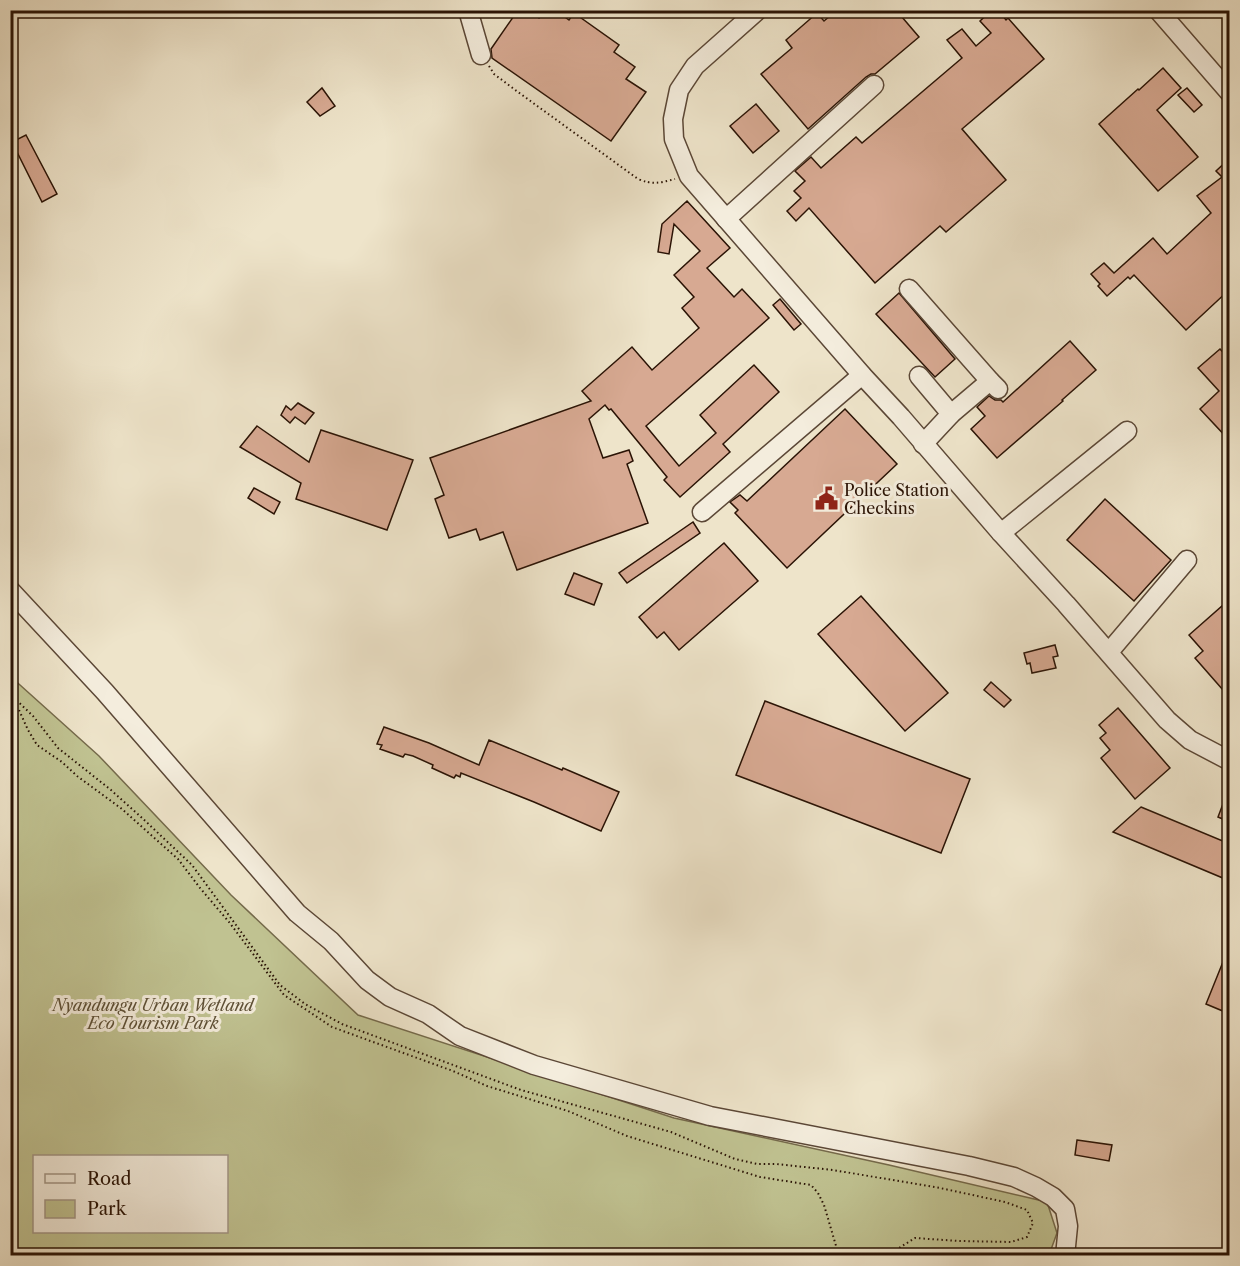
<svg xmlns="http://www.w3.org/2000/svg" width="1240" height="1266" font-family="'Libre Caslon Text',serif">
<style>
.green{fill:#c0c291;stroke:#756a4b;stroke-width:1.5;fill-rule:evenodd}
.building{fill:#d7a992;stroke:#2a1305;stroke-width:1.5}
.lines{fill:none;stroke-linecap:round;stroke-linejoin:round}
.minor-casing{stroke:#5b4736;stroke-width:21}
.path{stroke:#2a1305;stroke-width:2;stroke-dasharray:1.5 3;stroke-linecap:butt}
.minor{stroke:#f4eddd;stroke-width:18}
.labels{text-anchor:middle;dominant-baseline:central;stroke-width:6;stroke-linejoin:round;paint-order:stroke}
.poi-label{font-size:16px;fill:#2a1305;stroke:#f4eddd;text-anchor:start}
.park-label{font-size:16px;font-style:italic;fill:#5e5036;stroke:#f4eddd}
</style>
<rect width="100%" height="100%" fill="#eee4ca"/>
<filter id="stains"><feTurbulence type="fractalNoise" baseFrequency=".00333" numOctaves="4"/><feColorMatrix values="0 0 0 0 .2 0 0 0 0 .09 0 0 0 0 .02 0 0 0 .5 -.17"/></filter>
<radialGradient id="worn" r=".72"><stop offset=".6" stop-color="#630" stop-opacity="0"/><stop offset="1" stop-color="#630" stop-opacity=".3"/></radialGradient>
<path class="green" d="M10,676L99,756L231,895L358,1015L674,1118L889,1165L1047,1202L1057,1233L1049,1255H11ZM34,1156H226V1232H34Z"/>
<g class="building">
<polygon points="518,10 529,10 539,18 544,10 555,10 569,20 574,13 619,45 614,52 635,67 626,79 646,92 611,141 492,58 491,49"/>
<polygon points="837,10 896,10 919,37 875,74 871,74 866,77 808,129 761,74 792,48 786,40 817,13 824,21"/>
<polygon points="992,10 998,10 1006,20 1008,18 1044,59 962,129 1006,180 946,232 940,226 875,283 809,208 796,221 787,211 801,198 794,191 805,181 795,171 811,157 821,168 856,137 862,143 962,58 947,40 962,29 976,46 991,33 980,21"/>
<polygon points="1163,68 1181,88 1157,110 1198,157 1158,191 1099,124 1138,89 1139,90"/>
<polygon points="322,88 335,106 320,116 307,102"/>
<polygon points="1187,88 1202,105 1194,112 1178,95"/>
<polygon points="756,104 779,131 753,153 730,126"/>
<polygon points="26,135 57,194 42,202 12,142"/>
<polygon points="1230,158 1230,289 1186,330 1134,275 1130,279 1128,277 1107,296 1098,286 1100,284 1091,274 1104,263 1114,273 1153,238 1167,254 1211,213 1197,196 1222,177 1216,171"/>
<polygon points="687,201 730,248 707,268 734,297 742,289 769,318 646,426 679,466 716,433 700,415 754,365 779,392 723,444 730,452 680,497 664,480 667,477 611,409 609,410 605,405 589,419 603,458 629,450 633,461 627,464 648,523 517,570 503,532 480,540 476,529 449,538 435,499 444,495 430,458 591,401 582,391 632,347 652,370 699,328 682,308 694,297 674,275 700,251 674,224 669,254 658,252 662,224"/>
<polygon points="899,293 955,359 935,377 876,314"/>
<polygon points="780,299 801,324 794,330 773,305"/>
<polygon points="1070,341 1096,370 1062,400 1063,401 997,458 971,429 985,416 977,407 989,396 995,400 1001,400 1003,402"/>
<polygon points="1220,349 1230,360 1230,441 1200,409 1219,391 1198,368"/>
<polygon points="298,403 314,413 305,424 295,417 290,423 281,415 286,406 291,410"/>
<polygon points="845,409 897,464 787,568 735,513 738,510 730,502 740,495 747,501"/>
<polygon points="257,426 309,462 321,430 413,460 387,530 296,499 301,483 240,447"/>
<polygon points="254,488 280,502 274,514 248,498"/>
<polygon points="1105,499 1171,560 1134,601 1067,540"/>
<polygon points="693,522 700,533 627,583 619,573"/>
<polygon points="724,543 758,581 679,650 664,632 657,638 639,617"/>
<polygon points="574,573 602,584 594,605 565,594"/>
<polygon points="861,596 948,693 905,731 818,634"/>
<polygon points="1230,599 1230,698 1195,658 1203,651 1189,635"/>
<polygon points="1055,645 1058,656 1053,657 1056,668 1032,673 1030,663 1027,664 1024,653"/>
<polygon points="991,682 1011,700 1004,707 984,690"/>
<polygon points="765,701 970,779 941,853 736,775"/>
<polygon points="1118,708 1170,768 1135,799 1101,758 1110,750 1100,738 1106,733 1099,725"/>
<polygon points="384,727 429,743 479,765 489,740 562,770 563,768 619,792 601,831 534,802 461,773 460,777 456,775 454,778 432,768 433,765 413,756 405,754 403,757 380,749 382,745 377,744"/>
<polygon points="1229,788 1230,788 1230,822 1218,817"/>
<polygon points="1141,807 1230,844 1230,881 1113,832"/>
<polygon points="1229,947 1230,947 1230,1014 1206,1004"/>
<polygon points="1077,1140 1112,1145 1109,1161 1075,1155"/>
</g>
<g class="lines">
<defs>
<g id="minor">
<polyline points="468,10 481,55"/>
<polyline points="758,10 695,66 679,90 673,119 674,139 689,176 862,375 901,417 1001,533 1066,604 1167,720 1190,740 1230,761"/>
<polyline points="1158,10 1230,93"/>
<polyline points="726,219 874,85"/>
<polyline points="909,289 990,381 998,389"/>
<polyline points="919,376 951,414"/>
<polyline points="923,444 951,414 990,381"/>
<polyline points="702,512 862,375"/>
<polyline points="1001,533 1127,431"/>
<polyline points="10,590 105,692 297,913 331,941 367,980 390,997 428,1014 460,1036 534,1065 710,1116 969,1166 1014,1177 1036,1187 1053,1197 1065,1209 1068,1226 1065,1256"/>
<polyline points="1109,652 1187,560"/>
</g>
</defs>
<use href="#minor" class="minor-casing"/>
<g class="path">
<path d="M489,66L494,74L518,92L638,179C653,185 659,183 675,179"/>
<polyline points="10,694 33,716 58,748 111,790 140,816 192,865 280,985 305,1004 342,1024 521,1090 671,1132 735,1159 757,1164 776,1164 833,1170 940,1188 1005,1202 1027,1210 1033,1223 1027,1237 1011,1242 959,1241 915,1238 886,1256"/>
<polyline points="10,700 19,710 28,730 37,745 62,762 77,776 122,809 178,859 200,888 229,922 284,995 332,1027 453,1071 487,1086 568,1111 627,1136 760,1177 811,1185 818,1193 824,1205 839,1256"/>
</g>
<use href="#minor" class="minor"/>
</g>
<defs>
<symbol id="civic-bare" viewBox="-9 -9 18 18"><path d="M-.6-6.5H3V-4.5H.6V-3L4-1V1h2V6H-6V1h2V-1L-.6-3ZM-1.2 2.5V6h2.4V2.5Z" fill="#8f2418" stroke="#f4eddd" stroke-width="2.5" paint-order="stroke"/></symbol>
</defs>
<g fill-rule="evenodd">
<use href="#civic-bare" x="810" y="482" width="33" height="33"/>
</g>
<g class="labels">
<g class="poi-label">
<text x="844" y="490">Police Station<tspan x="844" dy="18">Checkins</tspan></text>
</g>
<g class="park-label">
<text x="153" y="1005">Nyandungu Urban Wetland<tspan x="153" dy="18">Eco Tourism Park</tspan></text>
</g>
</g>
<rect width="1240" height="1266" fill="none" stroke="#eee4ca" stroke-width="36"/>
<rect x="12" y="12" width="1216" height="1242" fill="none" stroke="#2a1305" stroke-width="3"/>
<rect x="18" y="18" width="1204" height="1230" fill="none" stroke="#2a1305" stroke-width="1.5"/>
<rect x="33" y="1155" width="195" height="78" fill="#f4eddd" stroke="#a39687" stroke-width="1.5"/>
<rect x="45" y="1174" width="30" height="9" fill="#f4eddd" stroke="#a39687" stroke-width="1.5"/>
<text x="87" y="1185" font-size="18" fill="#2a1305">Road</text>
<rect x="45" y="1200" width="30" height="18" fill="#c0c291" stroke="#a39687" stroke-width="1.5"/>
<text x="87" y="1215" font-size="18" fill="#2a1305">Park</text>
<rect width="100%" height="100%" filter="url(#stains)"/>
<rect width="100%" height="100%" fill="url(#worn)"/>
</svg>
